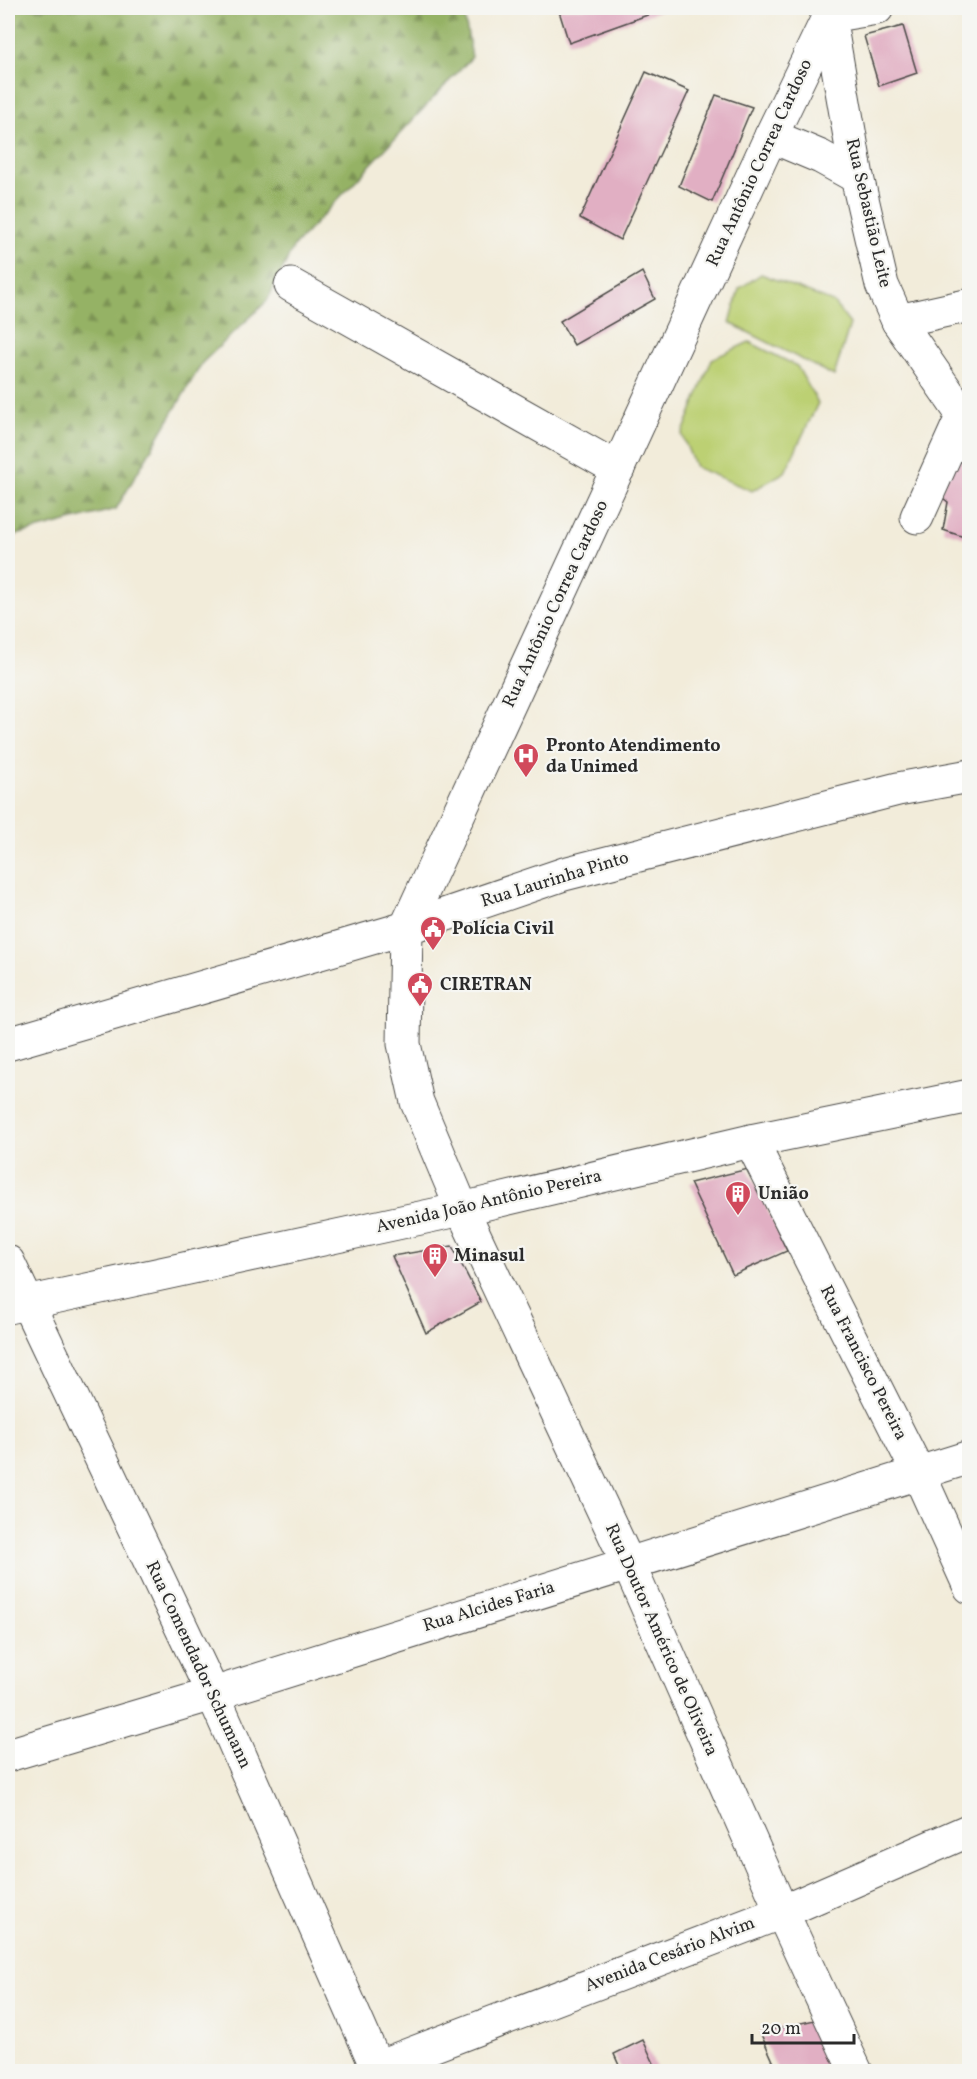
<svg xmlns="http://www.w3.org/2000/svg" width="977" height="2079" font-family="Vollkorn,serif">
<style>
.grass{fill:#bcd073;stroke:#747e4f;stroke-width:1.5}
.forest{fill:url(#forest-firs);stroke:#606e48;stroke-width:1.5}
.building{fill:#e1afc3}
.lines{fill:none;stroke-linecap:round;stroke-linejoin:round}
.street-casing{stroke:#494845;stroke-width:35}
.secondary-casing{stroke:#494845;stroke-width:35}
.street{stroke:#fff;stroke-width:33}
.secondary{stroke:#fff;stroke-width:33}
.labels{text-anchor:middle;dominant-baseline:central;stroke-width:4.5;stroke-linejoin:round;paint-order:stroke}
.street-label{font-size:18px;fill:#2b2b2b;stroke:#f6f6f2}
.poi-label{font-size:18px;font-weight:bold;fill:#2b2b2b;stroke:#f6f6f2;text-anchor:start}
</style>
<defs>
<pattern id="forest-firs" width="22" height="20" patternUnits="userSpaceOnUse" patternTransform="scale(1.5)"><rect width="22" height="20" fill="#95b265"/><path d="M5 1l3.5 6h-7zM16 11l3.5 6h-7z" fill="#7a9153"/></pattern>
</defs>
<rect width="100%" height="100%" fill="#f6f6f2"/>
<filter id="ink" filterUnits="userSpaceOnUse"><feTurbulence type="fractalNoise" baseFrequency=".0167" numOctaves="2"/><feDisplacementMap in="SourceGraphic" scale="12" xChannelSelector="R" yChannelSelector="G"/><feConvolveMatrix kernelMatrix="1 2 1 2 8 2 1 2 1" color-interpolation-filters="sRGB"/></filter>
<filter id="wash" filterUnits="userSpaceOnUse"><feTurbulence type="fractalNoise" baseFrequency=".008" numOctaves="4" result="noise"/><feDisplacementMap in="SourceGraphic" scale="24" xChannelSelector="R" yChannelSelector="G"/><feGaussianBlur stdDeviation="1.35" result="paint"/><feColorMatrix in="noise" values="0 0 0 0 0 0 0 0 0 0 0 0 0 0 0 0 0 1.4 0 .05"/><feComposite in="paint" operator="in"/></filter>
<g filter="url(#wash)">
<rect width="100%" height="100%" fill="#f2ecda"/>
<g class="grass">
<polygon points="761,274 833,302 850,324 834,376 730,323 739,289"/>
<polygon points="749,342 797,366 818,403 785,472 752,491 695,467 682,435 712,359"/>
</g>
<polygon class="forest" points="8,8 463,8 472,57 294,246 267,301 202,363 116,509 8,537"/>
<g id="blocks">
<g class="building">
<polygon points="558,8 667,8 569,43"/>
<polygon points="903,26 917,73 879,86 864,36"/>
<polygon points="646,72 689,91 620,240 580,218"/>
<polygon points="716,95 752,107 712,202 679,186"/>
<polygon points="642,272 655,299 574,345 560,321"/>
<polygon points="958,448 970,457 970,539 943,530 948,502 939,495"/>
<polygon points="748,1169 787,1251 733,1275 690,1183"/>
<polygon points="452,1246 481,1302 426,1333 392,1256"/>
<polygon points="819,2019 843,2072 778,2072 760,2032"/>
<polygon points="643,2040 658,2072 622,2072 614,2054"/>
</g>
</g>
</g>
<g filter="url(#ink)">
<use href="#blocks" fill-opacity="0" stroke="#494845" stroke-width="1.5"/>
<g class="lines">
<defs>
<g id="street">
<polyline points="877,8 829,16 857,177 882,285 898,321 963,415 970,421"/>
<polyline points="291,285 618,469"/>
<polyline points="898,321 970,305"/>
<polyline points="917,517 963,415"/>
<polyline points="406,928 564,874 898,789 970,776"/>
<polyline points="751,1141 918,1472 970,1587"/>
<polyline points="8,1307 462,1209 751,1141 970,1096"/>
<polyline points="8,1755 213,1694 970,1457"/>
</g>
<g id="secondary">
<polyline points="827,8 829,16 771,136 406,928 404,1044 417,1102 462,1209 628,1563 782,1912 856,2072"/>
<polyline points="771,136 821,157 857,177"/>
<polyline points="8,1044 406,928"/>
<polyline points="8,1262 213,1694 379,2072"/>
<polyline points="377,2067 782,1912 970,1830"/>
</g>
</defs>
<use href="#street" class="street-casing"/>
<use href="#secondary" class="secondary-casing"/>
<use href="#street" class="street"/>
<use href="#secondary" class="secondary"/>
</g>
</g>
<defs>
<symbol id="hospital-pin" viewBox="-11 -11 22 30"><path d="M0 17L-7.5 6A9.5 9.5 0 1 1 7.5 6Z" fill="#d1495b" stroke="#f6f6f2"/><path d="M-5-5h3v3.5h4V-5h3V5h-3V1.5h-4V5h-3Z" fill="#fff"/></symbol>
<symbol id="civic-pin" viewBox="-11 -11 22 30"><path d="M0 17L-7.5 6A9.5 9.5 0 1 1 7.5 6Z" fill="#d1495b" stroke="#f6f6f2"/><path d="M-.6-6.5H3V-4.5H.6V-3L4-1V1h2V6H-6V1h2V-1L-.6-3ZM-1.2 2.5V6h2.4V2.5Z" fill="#fff"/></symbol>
<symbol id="building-pin" viewBox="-11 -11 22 30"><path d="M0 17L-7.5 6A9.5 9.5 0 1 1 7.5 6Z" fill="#d1495b" stroke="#f6f6f2"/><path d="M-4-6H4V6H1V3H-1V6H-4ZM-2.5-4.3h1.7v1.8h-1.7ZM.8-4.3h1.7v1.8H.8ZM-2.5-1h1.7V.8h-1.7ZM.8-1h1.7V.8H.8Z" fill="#fff"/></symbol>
</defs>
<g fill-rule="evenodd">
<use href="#hospital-pin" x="511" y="741" width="30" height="40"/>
<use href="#civic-pin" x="418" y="914" width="30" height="40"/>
<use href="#civic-pin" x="405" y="970" width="30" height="40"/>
<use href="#building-pin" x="723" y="1179" width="30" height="40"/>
<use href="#building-pin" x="420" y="1241" width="30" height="40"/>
</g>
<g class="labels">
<g class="street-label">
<text transform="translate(760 163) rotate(-65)">Rua Antônio Correa Cardoso</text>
<text transform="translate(868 213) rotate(77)">Rua Sebastião Leite</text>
<text transform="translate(556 604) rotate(-65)">Rua Antônio Correa Cardoso</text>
<text transform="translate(555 880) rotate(-17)">Rua Laurinha Pinto</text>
<text transform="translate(489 1202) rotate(-13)">Avenida João Antônio Pereira</text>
<text transform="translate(863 1363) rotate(63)">Rua Francisco Pereira</text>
<text transform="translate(489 1607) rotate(-17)">Rua Alcides Faria</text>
<text transform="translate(661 1640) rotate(66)">Rua Doutor Américo de Oliveira</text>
<text transform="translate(198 1665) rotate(65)">Rua Comendador Schumann</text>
<text transform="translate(670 1955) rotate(-21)">Avenida Cesário Alvim</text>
</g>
<g class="poi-label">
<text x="546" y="746">Pronto Atendimento<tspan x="546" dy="21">da Unimed</tspan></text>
<text x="452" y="929">Polícia Civil</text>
<text x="440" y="985">CIRETRAN</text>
<text x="758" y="1194">União</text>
<text x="454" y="1256">Minasul</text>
</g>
</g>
<rect width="977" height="2079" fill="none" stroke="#f6f6f2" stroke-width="30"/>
<path d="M752 2034v9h102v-9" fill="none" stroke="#2b2b2b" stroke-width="3"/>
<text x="761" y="2034" font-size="18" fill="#2b2b2b" stroke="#f6f6f2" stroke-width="4.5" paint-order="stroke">20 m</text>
</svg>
